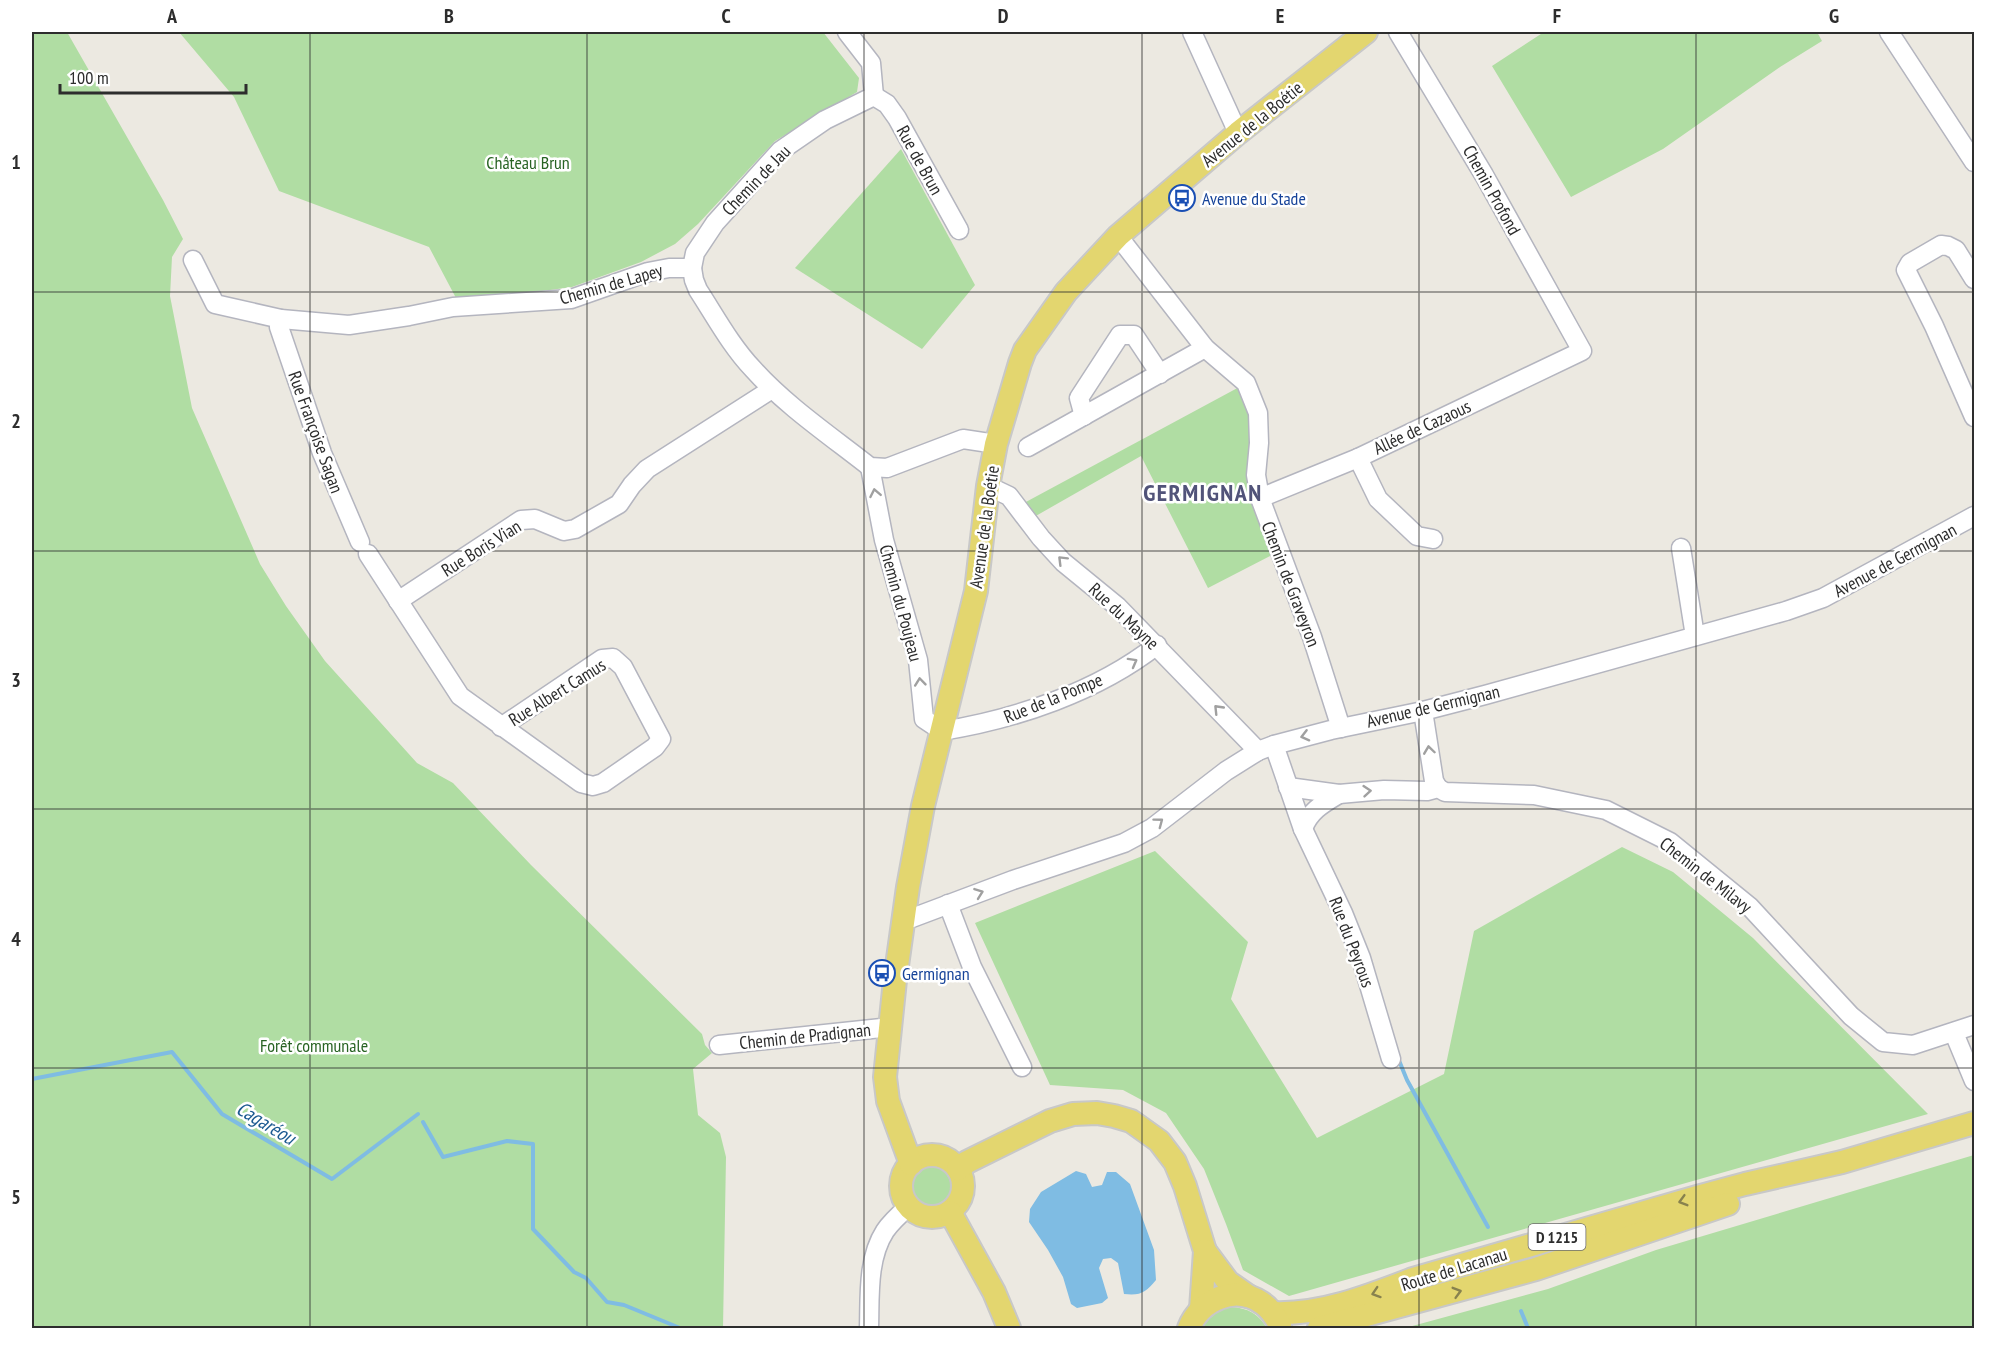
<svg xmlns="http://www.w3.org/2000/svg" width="2006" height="1360" font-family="'PT Sans Narrow',sans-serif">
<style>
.green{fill:#b0dda3}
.water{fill:#7fbce3}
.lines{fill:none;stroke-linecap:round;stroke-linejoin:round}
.stream{stroke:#7fbce3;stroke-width:4}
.minor-casing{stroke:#b4b5bf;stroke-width:21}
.major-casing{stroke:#c8c8c8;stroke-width:26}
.minor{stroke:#fff;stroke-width:18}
.major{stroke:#e3d66f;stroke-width:22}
.oneway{stroke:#a0a0a0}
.oneway2{stroke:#88824e}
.grid{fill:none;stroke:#2d2d2d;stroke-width:1.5;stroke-opacity:0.55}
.labels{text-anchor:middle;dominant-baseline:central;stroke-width:5;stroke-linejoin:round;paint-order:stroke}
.shield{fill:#fff;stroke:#6c6c6c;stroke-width:1.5}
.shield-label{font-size:16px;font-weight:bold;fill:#2d2d2d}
.street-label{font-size:18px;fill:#2d2d2d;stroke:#fff}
.park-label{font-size:18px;fill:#286323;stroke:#fff}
.transit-label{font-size:18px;fill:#164399;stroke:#fff;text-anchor:start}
.water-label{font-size:20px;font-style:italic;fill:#1c5a91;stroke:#fff}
.district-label{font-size:24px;font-weight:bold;letter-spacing:1.5px;fill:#515379;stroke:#fff}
.neatline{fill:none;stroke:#2d2d2d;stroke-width:2}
.grid-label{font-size:20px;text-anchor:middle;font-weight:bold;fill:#2d2d2d}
</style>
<rect width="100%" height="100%" fill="#ece9e1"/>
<g class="green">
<polygon points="32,32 67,32 163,200 183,239 172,257 170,296 192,408 260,564 286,606 325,661 417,763 453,783 531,865 702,1034 705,1045 712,1053 693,1069 698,1115 720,1133 726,1157 723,1328 32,1328"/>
<polygon points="179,32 823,32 859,78 857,92 775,141 698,224 675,244 641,262 572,287 498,297 456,298 429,247 279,191 234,97"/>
<polygon points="1544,32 1817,32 1822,41 1780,67 1663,149 1571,197 1492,66"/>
<polygon points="901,149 975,285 922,349 795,268"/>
<polygon points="1243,385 1252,397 1276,553 1208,588 1141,456 1034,517 1024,503"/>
<polygon points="1622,847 1673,872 1753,938 1928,1114 1289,1296 1243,1270 1226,1224 1204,1169 1166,1113 1123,1090 1050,1085 975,923 1155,851 1248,942 1231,999 1317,1138 1444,1074 1474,931"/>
<polygon points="1974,1155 1974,1328 1405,1328 1548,1289 1656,1250"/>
<circle cx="931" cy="1184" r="21"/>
<path d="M1227,1307C1245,1307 1257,1312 1267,1328H1200C1207,1316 1214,1311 1227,1307Z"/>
</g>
<path class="water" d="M1076,1171L1086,1174L1092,1187L1102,1185L1107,1172H1116L1130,1184L1154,1250L1156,1280C1146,1292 1141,1296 1124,1294L1118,1263L1111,1258L1103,1259L1099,1268L1108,1298L1102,1303L1077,1308L1071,1304L1063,1277L1048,1250L1029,1222L1030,1209L1041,1192Z"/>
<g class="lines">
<g class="stream">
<polyline points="1398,1058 1407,1080 1488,1227"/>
<polyline points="32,1079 172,1052 222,1114 332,1179 418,1114"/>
<polyline points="423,1122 443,1157 507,1141 533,1144 533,1229 574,1272 586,1278 607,1302 624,1305 680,1328"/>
<polyline points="1521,1311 1528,1328"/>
</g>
<defs>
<g id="minor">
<polyline points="1192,32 1238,133"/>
<polyline points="1889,32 1974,162"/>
<polyline points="874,96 887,104 897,118 959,230"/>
<polyline points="1118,236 1205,348 1246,383 1258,413 1259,443 1256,475 1260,498 1312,637 1341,728"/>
<path d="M193,260L215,304L281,319L349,325L409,316L453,307L571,299L648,272L669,268H692L694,280L698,290C715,316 731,346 753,369C785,405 832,437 870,467L887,468L963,439L996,444"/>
<polyline points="692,268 695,253 715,223 780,151 825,120 874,96 871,63 847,32"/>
<polyline points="1974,279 1956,250 1948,246 1941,245 1910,263 1906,270 1934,326 1974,417"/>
<polyline points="281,319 279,327 322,453 360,542"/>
<polyline points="1084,416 1079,398 1120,335 1134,335 1160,374"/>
<polyline points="1028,447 1205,348"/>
<polyline points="1358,458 1378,499 1417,536 1433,539"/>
<path d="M870,467L884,540L918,660L924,719L942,731C1016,719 1097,692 1157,645"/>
<polyline points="988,486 1009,496 1041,538 1063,562 1118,607 1258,751"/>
<polyline points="1260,498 1358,458 1582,351 1484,175 1398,32"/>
<polyline points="1681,548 1695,636"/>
<polyline points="368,554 460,696 581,783 593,786 603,783 655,747 661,739 623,667 613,658 602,659 501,727"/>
<polyline points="398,601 521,520 535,519 564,531 575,529 619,504 632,485 647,469 772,389"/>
<polyline points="1423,711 1434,781 1438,788"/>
<polyline points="1274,745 1303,829 1343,913 1361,958 1391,1059"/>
<polyline points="1288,787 1339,794 1384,790 1427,791 1438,788 1445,792 1534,795 1606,810 1670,842 1750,907 1851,1016 1883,1042 1913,1045 1974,1025"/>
<path d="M1303,829C1309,811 1324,803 1339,794"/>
<polyline points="948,904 972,967 1022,1067"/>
<polyline points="904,921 1013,880 1124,843 1152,828 1226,771 1258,751 1274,745 1331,730 1423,711 1485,695 1786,611 1823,598 1974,516"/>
<polyline points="1954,1033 1974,1081"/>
<polyline points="719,1045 891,1027"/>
<path d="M869,1328C870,1297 867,1259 885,1231C891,1222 900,1214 908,1207"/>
</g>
<g id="major">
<circle cx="932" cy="1186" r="31"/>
<polyline points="911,1164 888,1101 885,1077 895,980 908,887 923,806 976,591 988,486 996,444 1020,363 1025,350 1066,292 1118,236 1238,133 1366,32"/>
<polyline points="958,1169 967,1162 1050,1121 1073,1114 1097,1113 1114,1116 1131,1121 1159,1141 1175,1162 1185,1186 1205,1251 1201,1309"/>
<polyline points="950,1212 994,1292 1009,1328"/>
<polyline points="1205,1251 1228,1282 1248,1296"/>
<path d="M1273,1313C1321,1315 1369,1296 1413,1279L1697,1197L1745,1184L1842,1162L1974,1123"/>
<path d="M1189,1328C1200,1300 1235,1284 1262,1303C1270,1308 1275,1316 1280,1325"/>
<polyline points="1319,1328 1536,1269 1728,1204"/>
</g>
</defs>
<use href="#minor" class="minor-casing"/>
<use href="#major" class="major-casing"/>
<use href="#minor" class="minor"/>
<use href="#major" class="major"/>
</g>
<defs><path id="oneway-chevron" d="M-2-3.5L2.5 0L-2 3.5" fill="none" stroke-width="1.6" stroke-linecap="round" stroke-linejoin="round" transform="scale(1.5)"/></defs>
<g class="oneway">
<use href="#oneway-chevron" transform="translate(875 493) rotate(-101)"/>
<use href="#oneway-chevron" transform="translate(1062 560) rotate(-135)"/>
<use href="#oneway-chevron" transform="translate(1133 662) rotate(-29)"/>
<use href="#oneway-chevron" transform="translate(920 682) rotate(-96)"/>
<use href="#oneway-chevron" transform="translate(1218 709) rotate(-134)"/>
<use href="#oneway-chevron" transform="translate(1305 736) rotate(166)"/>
<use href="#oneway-chevron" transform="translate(1429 750) rotate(-98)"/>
<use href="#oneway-chevron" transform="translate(1367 791) rotate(-5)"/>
<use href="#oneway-chevron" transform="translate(1159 822) rotate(-37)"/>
<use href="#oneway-chevron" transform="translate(979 893) rotate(-20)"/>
</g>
<g class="oneway2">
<use href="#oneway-chevron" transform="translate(1683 1201) rotate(164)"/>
<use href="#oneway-chevron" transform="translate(1457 1292) rotate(-16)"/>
<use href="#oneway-chevron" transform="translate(1376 1293) rotate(162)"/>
</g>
<path class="grid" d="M310,32V1328M587,32V1328M864,32V1328M1142,32V1328M1419,32V1328M1696,32V1328M32,292H1974M32,551H1974M32,809H1974M32,1068H1974"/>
<defs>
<symbol id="bus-ring" viewBox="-11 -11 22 22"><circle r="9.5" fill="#fff" stroke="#1a4fb4" stroke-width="1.5"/><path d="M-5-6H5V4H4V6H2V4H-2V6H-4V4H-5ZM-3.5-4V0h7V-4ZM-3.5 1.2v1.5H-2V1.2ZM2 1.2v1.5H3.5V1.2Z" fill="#1a4fb4"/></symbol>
</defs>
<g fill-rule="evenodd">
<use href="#bus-ring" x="1167" y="183" width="30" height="30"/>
<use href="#bus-ring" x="867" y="958" width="30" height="30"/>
</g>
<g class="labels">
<rect class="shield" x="1528.5" y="1224" width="57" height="26" rx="4.5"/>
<g class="shield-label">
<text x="1557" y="1237">D 1215</text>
</g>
<g class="street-label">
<text transform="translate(1252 124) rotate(-39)">Avenue de la Boétie</text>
<text transform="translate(920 160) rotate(61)">Rue de Brun</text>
<text transform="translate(756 180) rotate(-46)">Chemin de Jau</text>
<text transform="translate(1492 190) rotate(61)">Chemin Profond</text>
<text transform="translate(611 284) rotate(-16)">Chemin de Lapey</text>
<text transform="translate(1422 427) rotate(-25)">Allée de Cazaous</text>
<text transform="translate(316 432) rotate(70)">Rue Françoise Sagan</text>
<text transform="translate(984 527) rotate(-82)">Avenue de la Boétie</text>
<text transform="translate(481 548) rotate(-32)">Rue Boris Vian</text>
<text transform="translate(1895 560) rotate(-28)">Avenue de Germignan</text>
<text transform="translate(1291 584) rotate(69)">Chemin de Graveyron</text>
<text transform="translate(901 603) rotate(75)">Chemin du Poujeau</text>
<text transform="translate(1124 616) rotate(43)">Rue du Mayne</text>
<text transform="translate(557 692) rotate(-32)">Rue Albert Camus</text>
<text transform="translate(1053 698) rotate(-22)">Rue de la Pompe</text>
<text transform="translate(1433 706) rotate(-13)">Avenue de Germignan</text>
<text transform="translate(1706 875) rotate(38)">Chemin de Milavy</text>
<text transform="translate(1352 942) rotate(69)">Rue du Peyrous</text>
<text transform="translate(805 1036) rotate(-6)">Chemin de Pradignan</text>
<text transform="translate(1454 1269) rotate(-17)">Route de Lacanau</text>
</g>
<g class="park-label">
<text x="528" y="162">Château Brun</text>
<text x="314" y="1045">Forêt communale</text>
</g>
<g class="transit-label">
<text x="1202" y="198">Avenue du Stade</text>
<text x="902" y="973">Germignan</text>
</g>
<g class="water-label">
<text transform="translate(266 1123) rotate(31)">Cagaréou</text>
</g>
<g class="district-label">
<text x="1203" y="492">GERMIGNAN</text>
</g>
</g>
<rect width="2006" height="1360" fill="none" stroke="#ffffff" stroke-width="66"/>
<path d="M60 84v9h186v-9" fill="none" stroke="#2d2d2d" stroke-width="3"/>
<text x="69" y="84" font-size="18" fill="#2d2d2d" stroke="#ffffff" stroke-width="4.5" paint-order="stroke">100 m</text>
<rect x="33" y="33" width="1940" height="1294" class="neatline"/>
<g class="grid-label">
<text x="172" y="23">A</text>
<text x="449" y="23">B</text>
<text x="726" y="23">C</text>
<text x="1003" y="23">D</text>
<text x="1280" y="23">E</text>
<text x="1557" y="23">F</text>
<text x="1834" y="23">G</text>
<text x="16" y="169">1</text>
<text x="16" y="428">2</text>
<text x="16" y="687">3</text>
<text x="16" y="946">4</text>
<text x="16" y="1204">5</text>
</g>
</svg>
